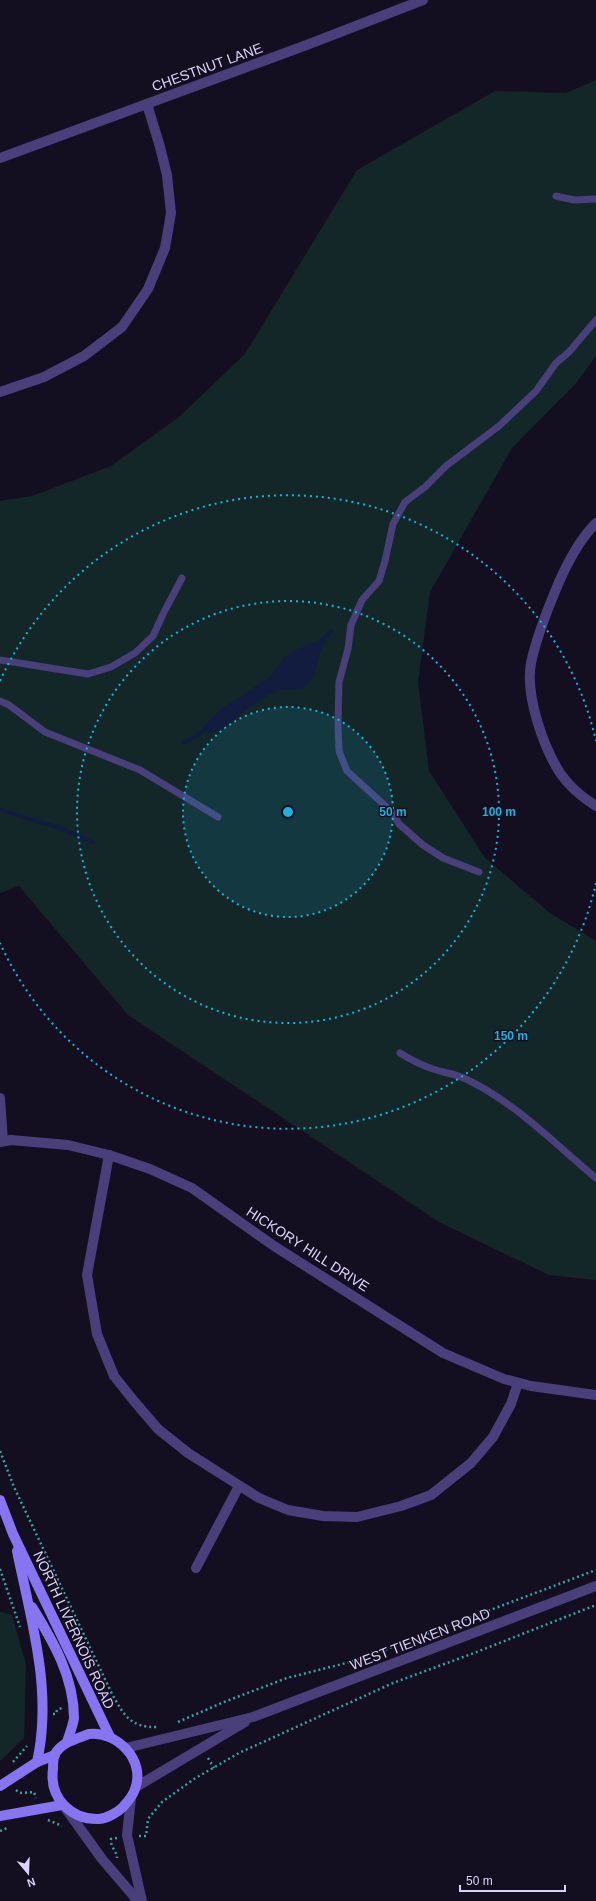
<svg xmlns="http://www.w3.org/2000/svg" width="596" height="1901" font-family="Arial,sans-serif">
<style>
.green{fill:#132729}
.water{fill:#111c3e}
.lines{fill:none;stroke-linecap:round;stroke-linejoin:round}
.stream{stroke:#111c3e;stroke-width:4}
.path{stroke:#3b9fa6;stroke-width:2.5;stroke-dasharray:2 3;stroke-linecap:butt}
.service{stroke:#493f7a;stroke-width:7}
.minor{stroke:#493f7a;stroke-width:10}
.tertiary{stroke:#493f7a;stroke-width:10}
.secondary{stroke:#8774f0;stroke-width:10}
.ring{fill:none;stroke:#19b4e0;stroke-width:2;stroke-dasharray:2 4}
.labels{text-anchor:middle;dominant-baseline:central;stroke-width:3;stroke-linejoin:round;paint-order:stroke}
.street-label{font-size:14px;fill:#dcd3fa;stroke:#140f20}
.centre{fill:#19b4e0;stroke:#140f20;stroke-width:2}
.ring-label{font-size:12px;text-anchor:middle;font-weight:bold;fill:#19b4e0;stroke:#140f20;stroke-width:3;stroke-linejoin:round;paint-order:stroke}
</style>
<rect width="100%" height="100%" fill="#140f20"/>
<g class="green">
<polygon points="596,80 596,356 576,383 512,448 430,592 418,682 429,771 485,858 550,913 596,941 596,1280 549,1275 439,1222 128,1015 19,886 0,893 0,501 32,496 111,466 179,417 245,354 357,170 495,91 566,93"/>
<polygon points="0,1612 12,1615 26,1665 24,1738 0,1761"/>
</g>
<polygon class="water" points="331,628 333,631 321,649 314,677 302,689 282,690 269,695 251,706 223,728 213,733 207,733 203,727 222,708 270,677 284,658 296,650 319,640"/>
<g class="lines">
<g class="stream">
<polyline points="184,743 205,730"/>
<polyline points="0,810 63,829 93,842"/>
</g>
<g class="path">
<path d="M0,1451L14,1487L112,1694C124,1715 130,1728 158,1727"/>
<polyline points="0,1569 20,1627"/>
<polyline points="53,1714 56,1714 57,1710 62,1708"/>
<polyline points="178,1722 224,1702 287,1678 358,1660 596,1570"/>
<polyline points="208,1758 214,1768"/>
<polyline points="13,1762 27,1746"/>
<polyline points="16,1790 20,1793 34,1792 36,1798"/>
<polyline points="48,1820 62,1826"/>
<polyline points="0,1831 7,1828"/>
<polyline points="139,1836 146,1836 148,1819 162,1802 194,1779 239,1753 393,1683 474,1653 596,1605"/>
<path d="M117,1838L111,1839C110,1847 117,1851 117,1858"/>
</g>
<g class="service">
<polyline points="556,196 574,200 596,199"/>
<polyline points="0,660 88,674 111,667 135,653 153,636 164,612 182,578"/>
<polyline points="0,701 9,705 45,732 140,770 218,817"/>
<polyline points="479,872 443,858 423,845 399,824 392,812 347,771 339,751 338,725 339,682 348,649 351,625 362,600 379,581 385,561 393,524 405,502 425,487 446,466 499,426 536,391 556,363 569,352 596,320"/>
<path d="M400,1053C411,1060 421,1065 433,1069C444,1073 457,1074 468,1080C517,1104 555,1144 596,1178"/>
</g>
<g class="minor">
<polyline points="0,158 304,46 423,0"/>
<polyline points="0,392 44,377 84,356 122,327 148,289 165,248 171,213 167,175 160,147 147,104"/>
<path d="M596,523C577,542 564,569 554,594C545,616 536,639 531,663C525,695 543,746 560,773C569,786 583,798 596,806"/>
<polyline points="0,1098 3,1141"/>
<polyline points="0,1142 11,1140 68,1145 109,1155 150,1169 192,1188 274,1246 443,1353 504,1379 531,1386 596,1395"/>
<polyline points="109,1155 87,1275 97,1334 114,1376 134,1401 158,1429 188,1453 259,1498 288,1510 323,1516 357,1517 401,1506 431,1495 471,1463 493,1437 511,1404 518,1383"/>
<polyline points="196,1568 239,1486"/>
<polyline points="131,1798 127,1835 142,1901"/>
<polyline points="66,1809 102,1859 138,1901"/>
</g>
<g class="tertiary">
<polyline points="126,1748 253,1717 596,1586"/>
<polyline points="136,1787 245,1722"/>
</g>
<g class="secondary">
<polyline points="0,1500 13,1534 110,1737"/>
<path d="M17,1551C31,1620 53,1691 37,1762"/>
<path d="M32,1607C53,1641 74,1677 74,1718C73,1726 69,1735 67,1742"/>
<path d="M89,1734C117,1731 146,1760 135,1789C133,1796 128,1801 123,1807C118,1812 108,1818 99,1819C71,1820 49,1798 53,1769C53,1765 53,1758 55,1754C62,1742 76,1739 89,1734Z"/>
<polyline points="0,1786 37,1762 55,1755"/>
<polyline points="0,1816 62,1805"/>
</g>
</g>
<circle cx="288" cy="812" r="105" fill="#19b4e0" fill-opacity=".12"/>
<g class="ring">
<circle cx="288" cy="812" r="105"/>
<circle cx="288" cy="812" r="211"/>
<path d="M596 883A316 316 0 0 1 0 943M0 681A316 316 0 0 1 596 741"/>
</g>
<g class="labels">
<g class="street-label">
<text transform="translate(207 67) rotate(-20)">CHESTNUT LANE</text>
<text transform="translate(308 1249) rotate(33)">HICKORY HILL DRIVE</text>
<text transform="translate(74 1630) rotate(65)">NORTH LIVERNOIS ROAD</text>
<text transform="translate(420 1639) rotate(-21)">WEST TIENKEN ROAD</text>
</g>
</g>
<circle cx="288" cy="812" r="6" class="centre"/>
<g class="ring-label">
<text x="393" y="816">50 m</text>
<text x="499" y="816">100 m</text>
<text x="511" y="1040">150 m</text>
</g>
<g transform="translate(28 1873) rotate(161)" stroke="#140f20" stroke-width="3" paint-order="stroke">
<path d="M0-3L7 15L0 10L-7 15Z" fill="#dcd3fa"/>
<text y="-6" font-size="11" font-weight="bold" text-anchor="middle" fill="#dcd3fa">N</text>
</g>
<path d="M460 1885v6h105v-6" fill="none" stroke="#dcd3fa" stroke-width="2"/>
<text x="466" y="1885" font-size="12" fill="#dcd3fa" stroke="#140f20" stroke-width="3" paint-order="stroke">50 m</text>
</svg>
